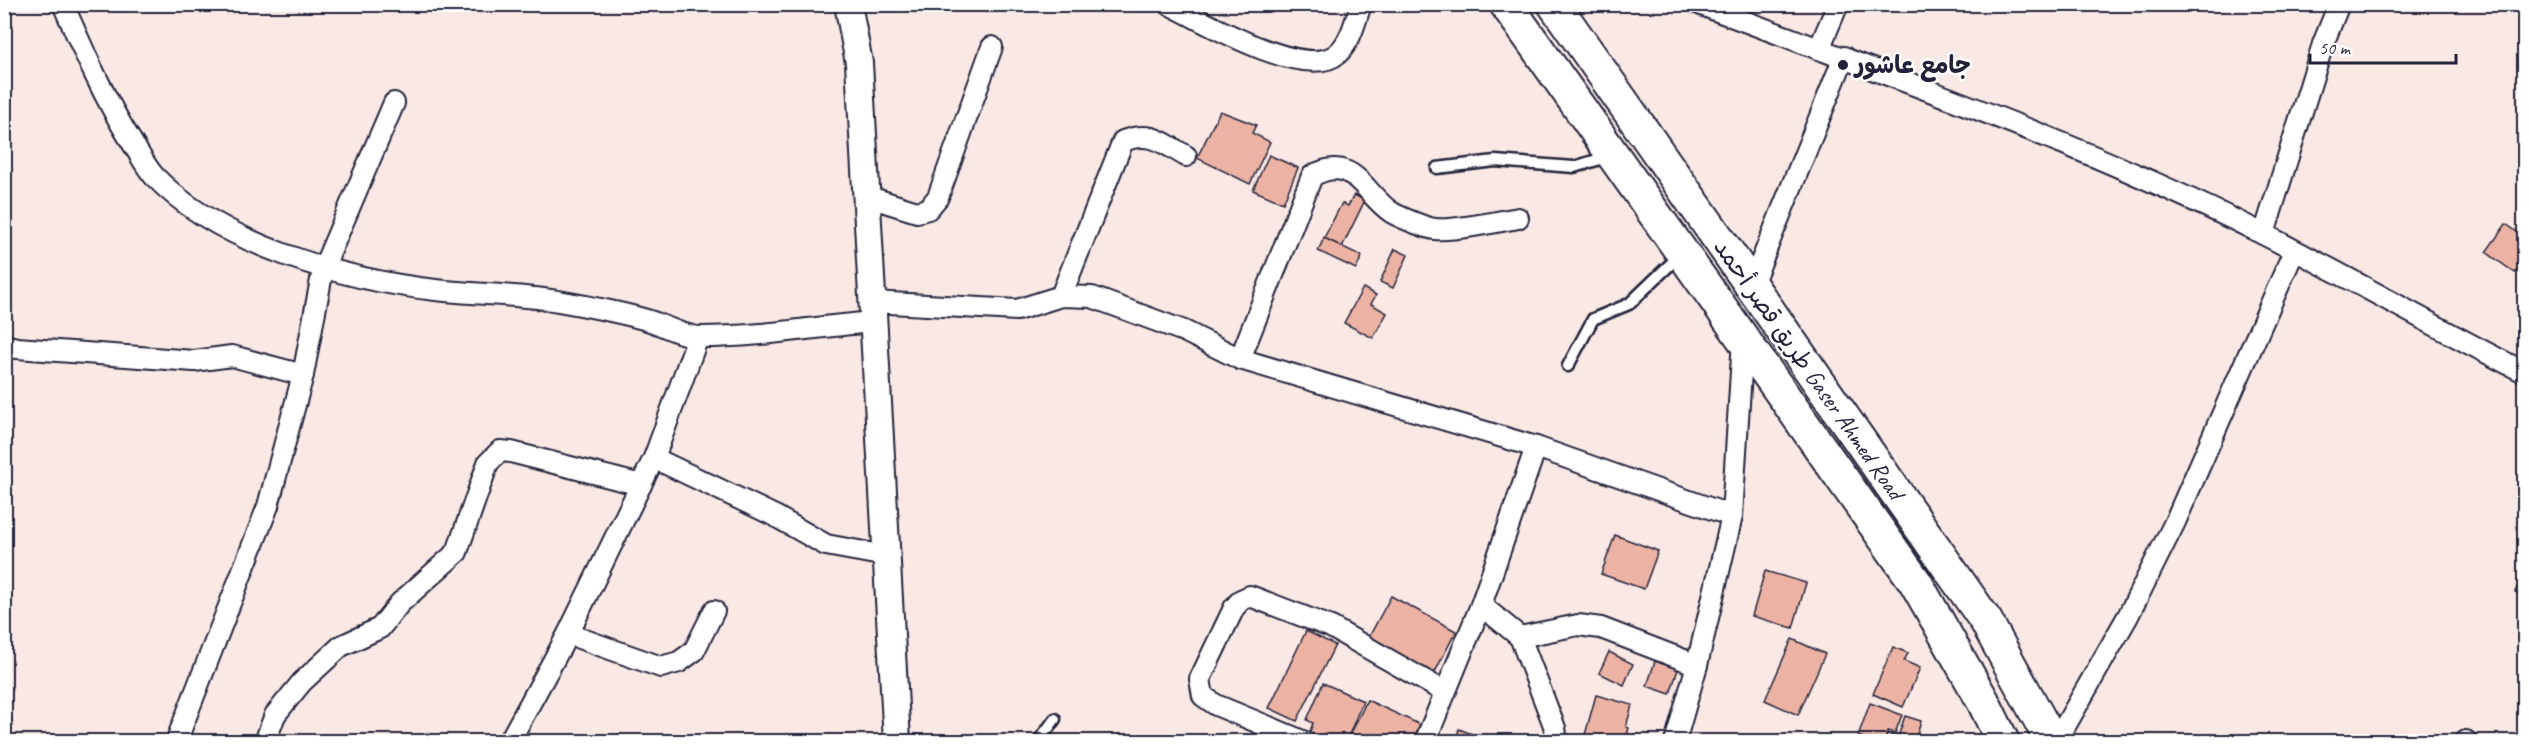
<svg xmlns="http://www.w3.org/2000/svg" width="2529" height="746" font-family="Caveat,'Playpen Sans Arabic',sans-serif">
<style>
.building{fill:#ecb3a4;stroke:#22223b;stroke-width:1.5}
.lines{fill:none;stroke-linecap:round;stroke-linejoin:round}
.service-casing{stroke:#22223b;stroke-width:15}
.minor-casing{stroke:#22223b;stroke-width:24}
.tertiary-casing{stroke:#22223b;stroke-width:30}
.primary-casing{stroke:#22223b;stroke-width:36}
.service{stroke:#fff;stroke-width:10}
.minor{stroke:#fff;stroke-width:20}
.tertiary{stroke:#fff;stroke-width:26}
.primary{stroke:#fff;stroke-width:32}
.poi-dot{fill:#22223b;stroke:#fff;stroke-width:2}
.labels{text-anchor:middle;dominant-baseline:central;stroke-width:5;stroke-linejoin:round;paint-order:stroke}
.poi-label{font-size:24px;font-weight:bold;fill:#22223b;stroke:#fff;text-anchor:start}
.street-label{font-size:24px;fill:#22223b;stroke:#fff}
</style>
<rect width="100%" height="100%" fill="#f9e8e4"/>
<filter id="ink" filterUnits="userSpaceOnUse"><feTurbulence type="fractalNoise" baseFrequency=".0167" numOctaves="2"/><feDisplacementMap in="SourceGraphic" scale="12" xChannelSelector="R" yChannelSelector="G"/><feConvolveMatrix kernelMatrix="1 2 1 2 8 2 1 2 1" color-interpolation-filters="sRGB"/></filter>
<g filter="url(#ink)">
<g class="building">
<polygon points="1220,111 1256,125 1252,133 1270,142 1250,184 1197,158"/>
<polygon points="1269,155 1298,168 1283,203 1253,190"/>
<polygon points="1354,195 1365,200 1342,247 1324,238 1342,203 1348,206"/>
<polygon points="2506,224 2524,237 2524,264 2522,264 2515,273 2486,252"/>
<polygon points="1324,238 1362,256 1356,269 1318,251"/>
<polygon points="1395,249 1408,255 1393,288 1380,282"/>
<polygon points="1363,288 1376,295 1371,304 1387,313 1373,338 1344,323"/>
<polygon points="1615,535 1658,551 1644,589 1601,574"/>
<polygon points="1765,571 1806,583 1793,628 1752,616"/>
<polygon points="2524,573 2524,596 2515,592"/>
<polygon points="1391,596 1456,631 1434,674 1368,639"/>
<polygon points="1306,631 1335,645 1297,721 1269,708"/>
<polygon points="1792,639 1825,654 1798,715 1765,700"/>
<polygon points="1893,647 1908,653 1904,661 1920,668 1903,707 1873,694"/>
<polygon points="1609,652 1633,664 1624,685 1599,673"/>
<polygon points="1655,661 1678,669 1670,694 1647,686"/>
<polygon points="1323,683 1363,701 1346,742 1326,742 1309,734 1313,723 1307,720"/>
<polygon points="1596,695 1632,705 1626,727 1629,728 1625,742 1583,742"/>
<polygon points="1367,700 1421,725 1413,742 1347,742"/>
<polygon points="1870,703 1902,715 1895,733 1888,731 1884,742 1874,742 1858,736"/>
<polygon points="1905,716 1921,721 1915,742 1889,742 1891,735 1898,737"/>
<polygon points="1459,729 1492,742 1455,742"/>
<polygon points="1247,735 1260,742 1244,742"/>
</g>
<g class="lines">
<defs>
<g id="service">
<polyline points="1437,168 1495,161 1574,167 1610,156"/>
<polyline points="1568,366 1593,319 1629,304 1681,254"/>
<polyline points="1038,742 1055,719"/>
</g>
<g id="minor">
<path d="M63,4C84,52 105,100 133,144C140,155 146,167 154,176C219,244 345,280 436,290C478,295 522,294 564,302C592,307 619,312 647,320C664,325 684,337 701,337C758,337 815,327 872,322"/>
<path d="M1169,4C1202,21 1305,81 1337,54C1351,42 1355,22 1361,4"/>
<path d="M1699,4C1889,76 2082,143 2263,234C2351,278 2436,328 2524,372"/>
<polyline points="1819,49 1838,4"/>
<polyline points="866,196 917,212 928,209 938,197 992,47"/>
<polyline points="2264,234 2323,44 2339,4"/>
<polyline points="1751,287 1844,57"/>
<path d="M1061,296L1123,141C1151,130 1163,143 1186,156"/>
<polyline points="872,302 1017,310 1061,296 1092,297 1184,331 1240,359 1536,447 1732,516"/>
<polyline points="4,345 17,348 194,361 232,356 303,375"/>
<path d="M1240,359L1312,176C1354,153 1363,193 1391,212C1399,217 1426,228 1435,229C1455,231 1496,222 1518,218"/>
<polyline points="654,458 775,516 826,545 886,556"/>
<polyline points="1481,605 1520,637 1555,728 1557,742"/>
<polyline points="568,634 661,667 679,662 694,651 714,611"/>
<polyline points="1520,637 1578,625 1601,628 1697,665"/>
<polyline points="2466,741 2467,742"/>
<polyline points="176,742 268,506 303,375 323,269 394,103"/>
<polyline points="265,742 275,715 302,682 341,646 380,628 400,603 457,552 488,463 500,451 511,452 641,485"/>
<polyline points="509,742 568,634 654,458 698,337"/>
<polyline points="1305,742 1216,705 1203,696 1200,679 1234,608 1241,600 1250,596 1331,627 1445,692"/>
<polyline points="1425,742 1481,605 1536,447"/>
<polyline points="1675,742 1697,665 1732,516 1743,339"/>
<polyline points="2056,742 2128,616 2175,522 2294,251"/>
</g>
<polyline id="tertiary" points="848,4 859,63 897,742"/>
<g id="primary">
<polyline points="1506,4 1916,583 1983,701 2003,742"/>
<polyline points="1554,4 1986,621 2052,742"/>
</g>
</defs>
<use href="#service" class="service-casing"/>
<use href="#minor" class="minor-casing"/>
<use href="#tertiary" class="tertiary-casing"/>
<use href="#primary" class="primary-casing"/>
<use href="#service" class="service"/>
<use href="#minor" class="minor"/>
<use href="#tertiary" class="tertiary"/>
<use href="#primary" class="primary"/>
</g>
</g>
<circle class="poi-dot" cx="1843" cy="65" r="6"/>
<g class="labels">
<g class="poi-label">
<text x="1855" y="65">جامع عاشور</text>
</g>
<g class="street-label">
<text transform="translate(1809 369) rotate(55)">طريق قصر أحمد Gaser Ahmed Road</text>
</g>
</g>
<rect width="2529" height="746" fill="none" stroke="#fff" stroke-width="24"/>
<rect x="12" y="12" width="2505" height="722" fill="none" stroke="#22223b" stroke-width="2" filter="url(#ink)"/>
<path d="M2310 54v9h146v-9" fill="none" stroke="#22223b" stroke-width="3"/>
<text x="2319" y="54" font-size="18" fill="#22223b" stroke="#ffffff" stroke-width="4.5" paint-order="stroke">50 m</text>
</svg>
